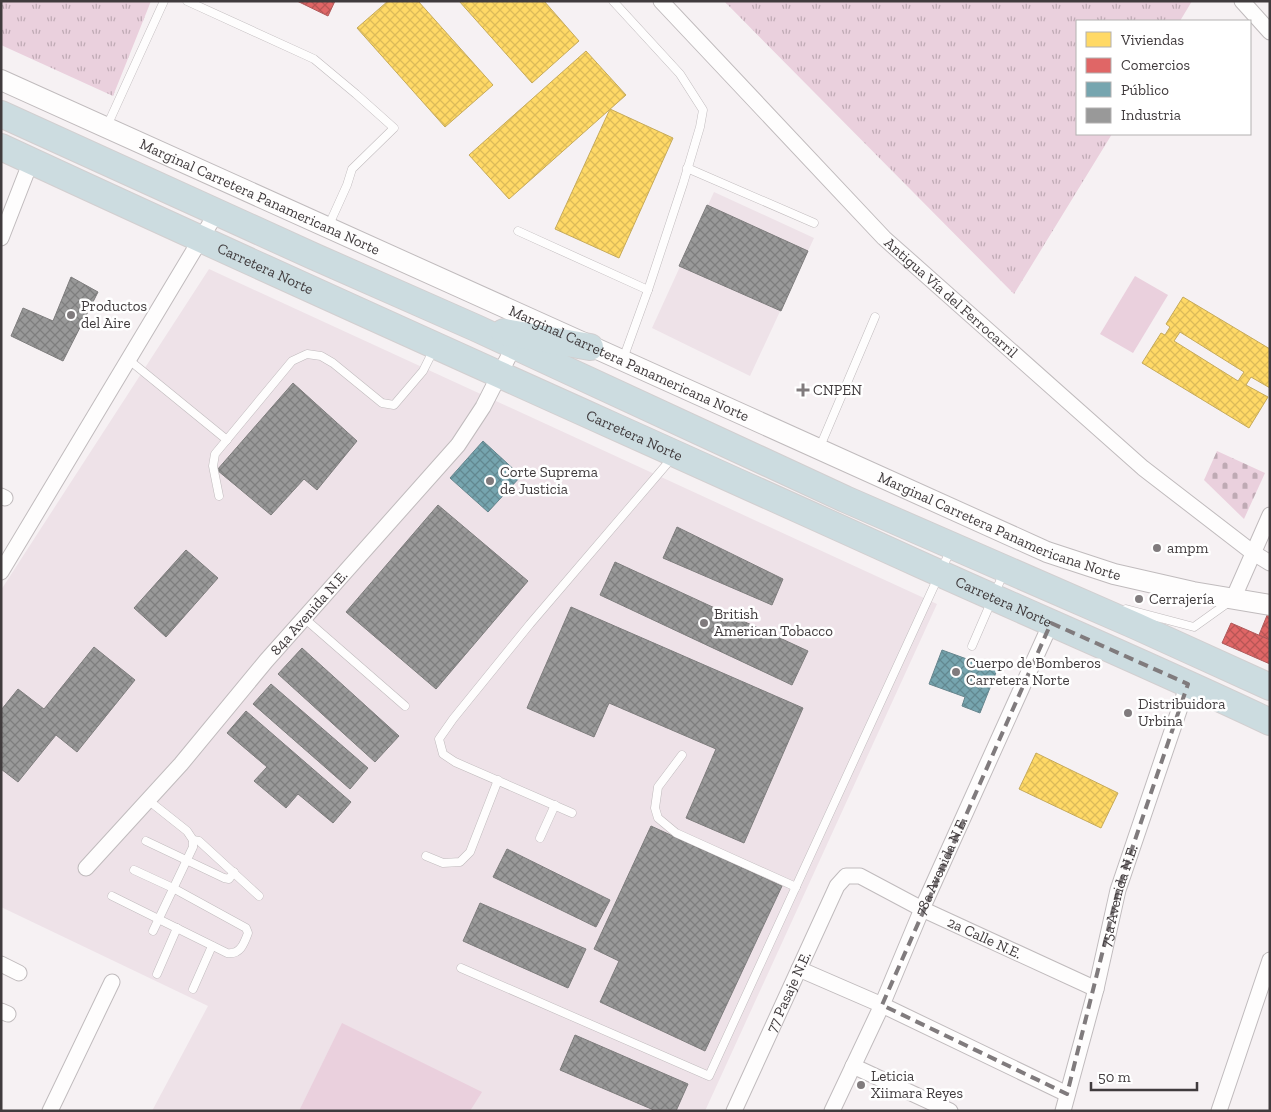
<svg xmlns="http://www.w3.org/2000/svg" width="1271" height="1112" font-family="'Zilla Slab',serif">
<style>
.built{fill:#eee2e8}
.grass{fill:url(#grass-tufts)}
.cemetery{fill:url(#cemetery-stones)}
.pitch{fill:#ead0dd}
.homes{fill:url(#homes-cross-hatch);stroke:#c6aa5a;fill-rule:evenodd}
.shops{fill:url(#shops-cross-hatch);stroke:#b0595a}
.public{fill:url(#public-cross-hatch);stroke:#66858d}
.industry{fill:url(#industry-cross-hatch);stroke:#7e7d7d}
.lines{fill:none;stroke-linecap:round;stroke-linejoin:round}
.service-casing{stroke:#c0bbbd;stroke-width:9}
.minor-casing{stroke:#c0bbbd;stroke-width:17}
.tertiary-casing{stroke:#c0bbbd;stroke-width:22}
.trunk-casing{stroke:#d2cfd0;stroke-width:28}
.service{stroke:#fefdfd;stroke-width:8}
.minor{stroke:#fefdfd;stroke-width:15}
.tertiary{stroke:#fefdfd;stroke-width:20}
.trunk{stroke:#ccdce0;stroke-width:26}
.marked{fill:none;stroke:#807b7d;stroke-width:4;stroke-dasharray:10 6;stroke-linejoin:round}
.poi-dot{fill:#807b7d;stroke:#fff;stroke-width:2}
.labels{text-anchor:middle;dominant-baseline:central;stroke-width:5;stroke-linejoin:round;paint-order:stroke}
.street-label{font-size:15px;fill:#403b3d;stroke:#fff}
.poi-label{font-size:15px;fill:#403b3d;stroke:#fff;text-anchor:start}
</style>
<defs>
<pattern id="grass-tufts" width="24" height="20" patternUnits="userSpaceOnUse" patternTransform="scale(1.25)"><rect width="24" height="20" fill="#ead0dd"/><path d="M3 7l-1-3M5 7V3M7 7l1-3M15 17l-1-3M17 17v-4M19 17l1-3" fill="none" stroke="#bfaab4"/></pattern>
<pattern id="cemetery-stones" width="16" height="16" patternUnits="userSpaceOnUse" patternTransform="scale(1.25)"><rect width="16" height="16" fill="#ead0dd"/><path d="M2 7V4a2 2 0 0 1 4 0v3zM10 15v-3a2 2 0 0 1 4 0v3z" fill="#bfaab4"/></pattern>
<pattern id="homes-cross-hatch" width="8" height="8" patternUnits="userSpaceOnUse" patternTransform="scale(1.25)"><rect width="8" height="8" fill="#ffd966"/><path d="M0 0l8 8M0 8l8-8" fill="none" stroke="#dcbb59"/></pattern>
<pattern id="shops-cross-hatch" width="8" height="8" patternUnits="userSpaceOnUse" patternTransform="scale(1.25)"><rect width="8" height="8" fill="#e06666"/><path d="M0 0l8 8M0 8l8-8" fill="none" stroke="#b75555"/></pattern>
<pattern id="public-cross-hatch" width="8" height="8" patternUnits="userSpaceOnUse" patternTransform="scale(1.25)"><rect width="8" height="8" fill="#76a5af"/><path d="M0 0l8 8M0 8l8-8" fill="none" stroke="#628890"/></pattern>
<pattern id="industry-cross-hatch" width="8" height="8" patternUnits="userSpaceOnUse" patternTransform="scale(1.25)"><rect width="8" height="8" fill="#999"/><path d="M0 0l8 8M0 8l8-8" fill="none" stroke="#7e7e7e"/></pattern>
</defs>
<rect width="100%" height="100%" fill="#f6f1f3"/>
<g class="built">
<polygon points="714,192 814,238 750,376 652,328"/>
<polygon points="209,269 937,604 705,1111 152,1111 208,1006 1,907 1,590"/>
</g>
<g class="grass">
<polygon points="1,1 151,1 113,96 1,45"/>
<polygon points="724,1 1192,1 1180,21 1077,21 1077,134 1112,134 1014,294"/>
</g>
<polygon class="cemetery" points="1217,451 1265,473 1244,519 1204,480"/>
<g class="pitch">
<polygon points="1135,276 1168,295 1133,353 1100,334"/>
<polygon points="342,1023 482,1092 470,1111 299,1111"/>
</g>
<g class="homes">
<polygon points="388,1 418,1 493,85 445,127 357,28"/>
<polygon points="459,1 544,1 579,41 532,83"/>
<polygon points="586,51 626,95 509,199 469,155"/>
<polygon points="610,109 673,138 619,258 555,229"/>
<path d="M1183,297L1270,349V388L1251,377L1246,385L1268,397L1249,428L1142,363L1161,333L1165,335L1170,327L1166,324ZM1180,332L1244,372L1238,381L1174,341Z"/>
<polygon points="1036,753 1118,793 1101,828 1019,789"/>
</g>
<g class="shops">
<polygon points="297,1 335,1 328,16"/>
<polygon points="1268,613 1270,614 1270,640 1259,635"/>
<polygon points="1231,623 1270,640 1270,664 1222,643"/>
</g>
<g class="public">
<polygon points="483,441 521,476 488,512 450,478"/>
<polygon points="942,650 997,670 980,713 962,706 965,697 929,684"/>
</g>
<g class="industry">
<polygon points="707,205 808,251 781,311 679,266"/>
<polygon points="71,277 98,292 63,361 11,336 23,308 53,321"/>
<polygon points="293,383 357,441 317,490 304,479 271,515 217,470"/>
<polygon points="438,505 528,581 436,689 346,612"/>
<polygon points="677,527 783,579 772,605 663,558"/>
<polygon points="186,550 218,578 166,637 134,608"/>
<polygon points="615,562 808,651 792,685 600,595"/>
<polygon points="571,607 803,708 744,843 686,818 716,749 609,703 594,737 527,708"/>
<polygon points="94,647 135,680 77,752 56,735 18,782 1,769 1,710 18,689 44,709"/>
<polygon points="302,648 399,736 375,762 278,674"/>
<polygon points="271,684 368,768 350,789 253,704"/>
<polygon points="246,711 351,802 333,823 298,794 286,808 254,781 267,767 227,733"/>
<polygon points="651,826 782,886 705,1051 600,1002 619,961 594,949"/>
<polygon points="507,849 610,900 596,927 493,877"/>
<polygon points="480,903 586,949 568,988 463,941"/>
<polygon points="575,1035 688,1084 676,1111 656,1111 560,1070"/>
</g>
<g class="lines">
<defs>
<g id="service">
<polyline points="187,1 314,59 356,94 394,128 352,169 347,185 328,227"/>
<polyline points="613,1 680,74 703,110 700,127 683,184 648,290 623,359"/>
<polyline points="107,126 164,1"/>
<polyline points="687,168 814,223"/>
<polyline points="518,231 648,290"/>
<polyline points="129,360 227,440"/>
<polyline points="819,449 875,317"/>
<polyline points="219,496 213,466 215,454 292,361 307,354 321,356 333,363 382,403 394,405 423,371 434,349"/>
<polyline points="1126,609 1194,627 1229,602"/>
<polyline points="304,618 405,706"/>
<polyline points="972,646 1004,572"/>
<polyline points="682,755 658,787 655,808 658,818 676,833 796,887"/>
<polyline points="148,800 187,831 193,840 193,847 153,931"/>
<polyline points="572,813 455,762 443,754 439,739 453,719 530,624 672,458"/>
<polyline points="540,838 555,805"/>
<polyline points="193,840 199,841 259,896"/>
<polyline points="146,841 224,878 229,879 234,872"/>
<polyline points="426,856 443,863 460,862 470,852 498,780"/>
<path d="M112,896L227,953C240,955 244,944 248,933L246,928L173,888L134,870"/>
<polyline points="461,968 709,1076 951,549"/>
<polyline points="157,974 177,928"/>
<polyline points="193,989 212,946"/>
</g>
<g id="minor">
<path id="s1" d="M661,1L884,238L1143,468L1252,552L1270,563"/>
<polyline points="1242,1 1270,32"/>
<polyline points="1,238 31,161"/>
<polyline points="1,496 5,498"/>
<polyline points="1,572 217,212"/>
<polyline points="1233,599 1270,515"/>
<path id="s2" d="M86,868L181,764L266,661L458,445L483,407L514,346"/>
<polyline points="1,964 19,973"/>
<polyline points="799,969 882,1005 1067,1094"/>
<polyline points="1,1011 8,1014"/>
<polyline points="853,1066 950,1111"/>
<polyline points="50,1111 112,982"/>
<path id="s3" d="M734,1111L837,886L846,876H860L922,909L1096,989"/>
<path id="s4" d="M832,1111L882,1005L922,909L1051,623"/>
<path id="s5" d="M1063,1111L1096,989L1118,890L1188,684"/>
<polyline points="1219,1111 1270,960"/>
</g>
<g id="tertiary">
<path id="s6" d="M1,80L1047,552L1114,574L1193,592L1270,605"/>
</g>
<g id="trunk">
<polyline points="1,114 313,256 476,328 845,499 1136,626 1270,687"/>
<path id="s7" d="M1,147C306,289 613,425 919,564C1036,617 1154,667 1270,722"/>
<polyline points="504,332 590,347"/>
</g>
</defs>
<use href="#service" class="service-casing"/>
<use href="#minor" class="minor-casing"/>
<use href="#tertiary" class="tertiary-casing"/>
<use href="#trunk" class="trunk-casing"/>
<use href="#service" class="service"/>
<use href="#minor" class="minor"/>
<use href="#tertiary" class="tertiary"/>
<use href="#trunk" class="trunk"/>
</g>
<path class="marked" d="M1051,623L1188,684L1118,890L1067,1094L882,1005Z"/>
<g class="poi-dot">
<circle cx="71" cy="315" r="5"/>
<path d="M800.5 382.5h5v5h5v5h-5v5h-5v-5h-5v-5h5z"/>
<circle cx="490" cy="481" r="5"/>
<circle cx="1157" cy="548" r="5"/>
<circle cx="1139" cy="599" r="5"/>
<circle cx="704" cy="623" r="5"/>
<circle cx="956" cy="672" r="5"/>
<circle cx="1128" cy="713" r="5"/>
<circle cx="861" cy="1085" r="5"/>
</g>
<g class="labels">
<g class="street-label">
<text stroke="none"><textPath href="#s6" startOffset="284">Marginal Carretera Panamericana Norte</textPath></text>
<text stroke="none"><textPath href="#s7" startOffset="291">Carretera Norte</textPath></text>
<text stroke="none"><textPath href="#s1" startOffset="415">Antigua Vía del Ferrocarril</textPath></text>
<text stroke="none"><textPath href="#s6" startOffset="689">Marginal Carretera Panamericana Norte</textPath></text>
<text stroke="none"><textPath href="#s7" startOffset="696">Carretera Norte</textPath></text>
<text stroke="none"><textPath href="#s6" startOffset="1094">Marginal Carretera Panamericana Norte</textPath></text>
<text stroke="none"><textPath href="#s7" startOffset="1101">Carretera Norte</textPath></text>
<text stroke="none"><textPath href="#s2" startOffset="339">84a Avenida N.E.</textPath></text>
<text stroke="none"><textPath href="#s4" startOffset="268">78a Avenida N.E.</textPath></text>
<text stroke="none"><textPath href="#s5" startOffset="222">75a Avenida N.E.</textPath></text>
<text stroke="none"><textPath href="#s3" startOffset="414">2a Calle N.E.</textPath></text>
<text stroke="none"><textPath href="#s3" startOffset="131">77 Pasaje N.E.</textPath></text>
</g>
<g class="poi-label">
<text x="81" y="306">Productos<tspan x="81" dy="17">del Aire</tspan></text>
<text x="813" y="390">CNPEN</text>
<text x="500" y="472">Corte Suprema<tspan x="500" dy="17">de Justicia</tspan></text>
<text x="1167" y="548">ampm</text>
<text x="1149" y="599">Cerrajería</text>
<text x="714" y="614">British<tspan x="714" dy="17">American Tobacco</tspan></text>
<text x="966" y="663">Cuerpo de Bomberos<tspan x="966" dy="17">Carretera Norte</tspan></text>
<text x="1138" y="704">Distribuidora<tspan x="1138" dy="17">Urbina</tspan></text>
<text x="871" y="1076">Leticia<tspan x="871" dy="17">Xiimara Reyes</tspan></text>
</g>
</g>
<rect width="1271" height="1112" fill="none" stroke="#403b3d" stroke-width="5"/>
<rect x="1076" y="20" width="175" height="115" fill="#ffffff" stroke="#b3b1b1"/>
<rect x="1086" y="32" width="25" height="15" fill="#ffd966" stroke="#b3b1b1"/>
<text x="1121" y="45" font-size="15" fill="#403b3d">Viviendas</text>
<rect x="1086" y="58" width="25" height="15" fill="#e06666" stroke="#b3b1b1"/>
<text x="1121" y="70" font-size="15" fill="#403b3d">Comercios</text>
<rect x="1086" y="82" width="25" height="15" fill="#76a5af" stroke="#b3b1b1"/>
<text x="1121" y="95" font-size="15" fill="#403b3d">Público</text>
<rect x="1086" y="108" width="25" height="15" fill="#999999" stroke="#b3b1b1"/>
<text x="1121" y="120" font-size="15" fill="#403b3d">Industria</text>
<path d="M1091 1082v8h106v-8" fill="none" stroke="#403b3d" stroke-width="2.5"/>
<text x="1098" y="1082" font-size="15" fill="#403b3d" stroke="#ffffff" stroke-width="4" paint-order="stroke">50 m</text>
</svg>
